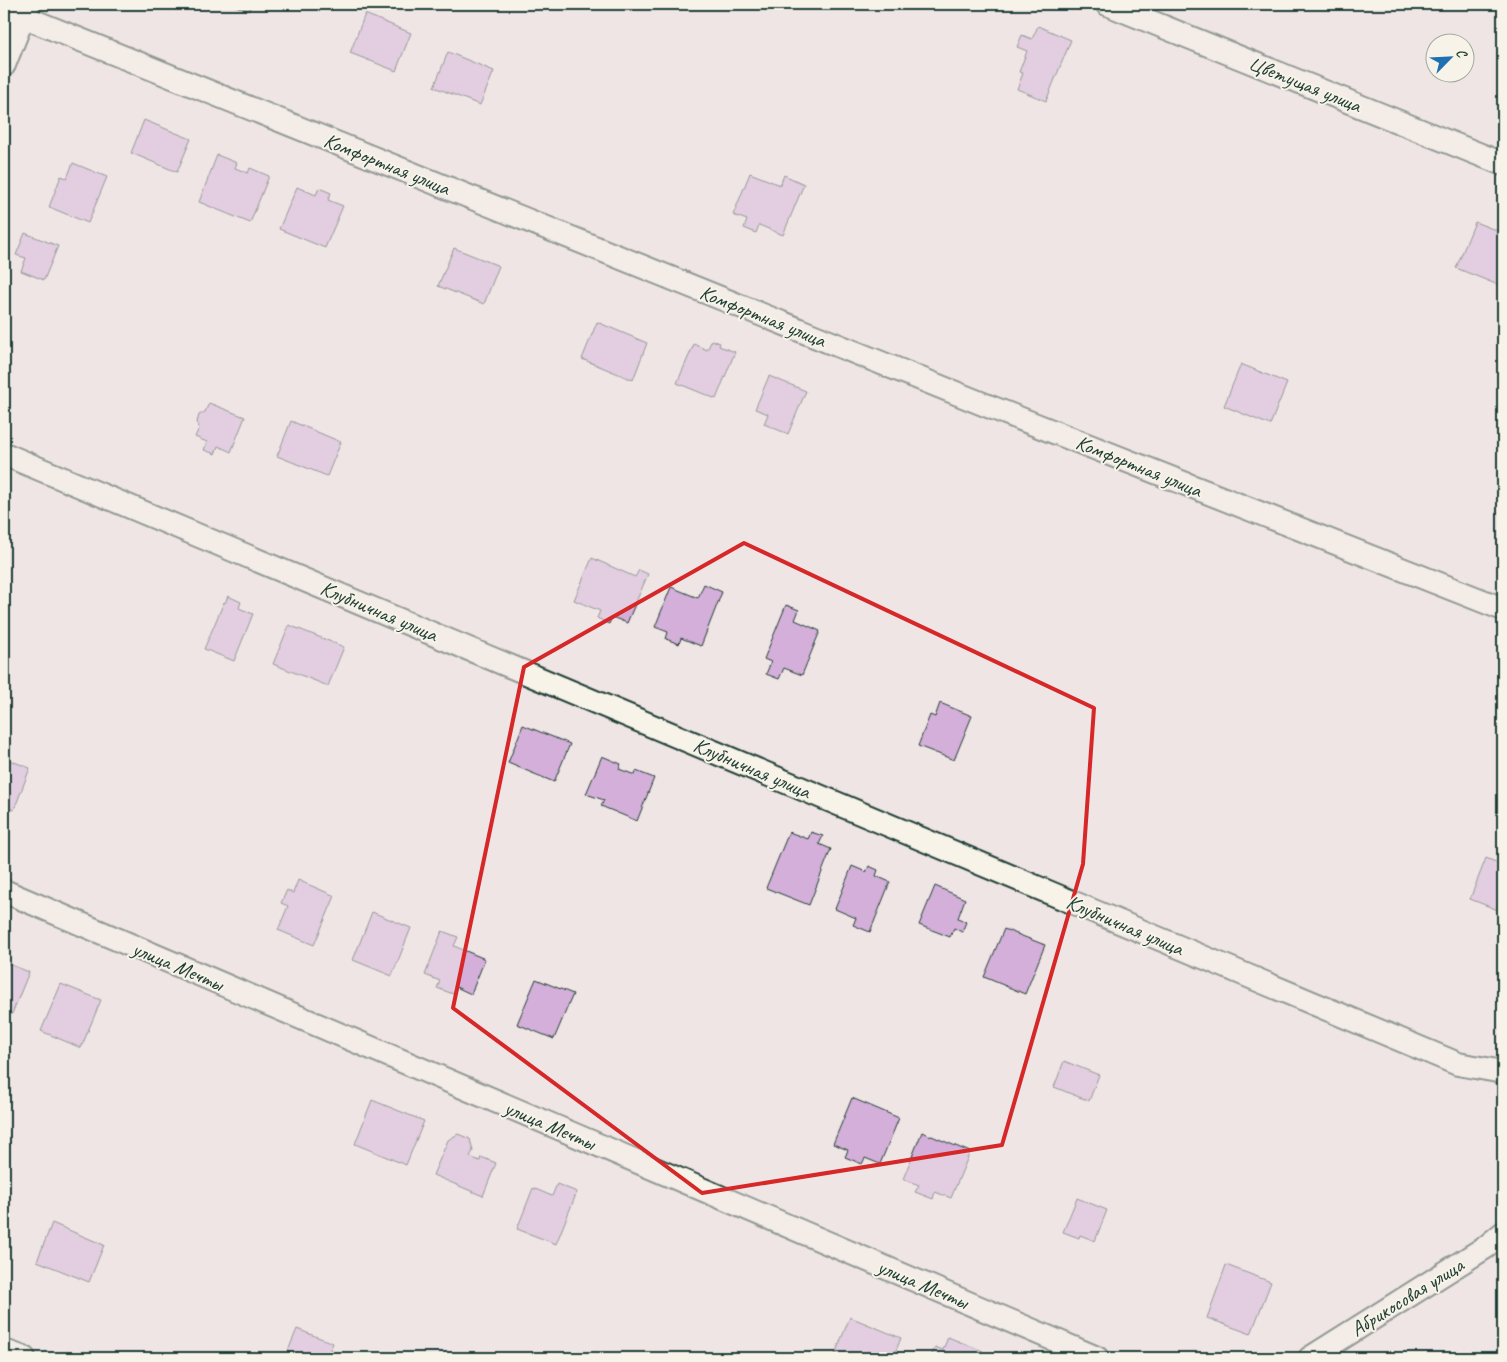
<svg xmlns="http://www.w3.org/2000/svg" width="1507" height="1362" font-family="Caveat,sans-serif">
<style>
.building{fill:#d3afd9;stroke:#1f3d34}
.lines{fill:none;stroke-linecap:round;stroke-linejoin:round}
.street-casing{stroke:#1f3d34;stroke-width:26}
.street{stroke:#f7f3e8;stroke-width:22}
.marked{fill:none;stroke:#d62828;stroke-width:4;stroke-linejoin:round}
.labels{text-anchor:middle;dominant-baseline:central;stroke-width:4;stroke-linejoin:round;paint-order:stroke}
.street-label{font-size:21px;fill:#1f3d34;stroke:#f7f3e8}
</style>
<rect width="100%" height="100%" fill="#f0e5e5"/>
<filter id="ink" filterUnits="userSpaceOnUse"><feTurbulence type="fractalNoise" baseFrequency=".02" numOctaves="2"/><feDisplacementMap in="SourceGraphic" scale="10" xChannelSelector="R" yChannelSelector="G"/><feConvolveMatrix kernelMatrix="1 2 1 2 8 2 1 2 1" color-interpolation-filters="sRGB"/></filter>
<g filter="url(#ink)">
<g class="building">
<polygon points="230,4 252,4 249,11"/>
<polygon points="365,14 411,33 396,71 350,53"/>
<polygon points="1038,26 1071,40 1046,101 1017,89 1023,73 1019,72 1027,51 1017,47 1022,35 1032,39"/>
<polygon points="448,52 494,71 480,105 434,87"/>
<polygon points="144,120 191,139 177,172 131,153"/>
<polygon points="217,155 237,163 235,168 248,173 250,168 269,176 250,223 199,202"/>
<polygon points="73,163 107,177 88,223 49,207 61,176 67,178"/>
<polygon points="750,173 780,185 784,175 804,184 783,235 759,225 756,233 744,228 747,220 733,215"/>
<polygon points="297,187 316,195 319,188 331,193 328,200 343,206 325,248 279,229"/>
<polygon points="1475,222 1503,233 1503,287 1456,268"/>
<polygon points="25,233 58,246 44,280 21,271 26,258 16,255"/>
<polygon points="454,248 499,266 484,304 438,286"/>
<polygon points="597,322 647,343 633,380 582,359"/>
<polygon points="712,340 720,343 719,346 735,352 716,399 677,383 694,344 707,350"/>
<polygon points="1241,364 1287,383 1270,425 1224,406"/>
<polygon points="769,376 806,391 788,434 764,424 768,414 755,409"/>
<polygon points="209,403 245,417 231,452 218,446 215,454 204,450 207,442 195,437 199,428 197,422 199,415 205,412"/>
<polygon points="291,421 341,442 327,476 277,456"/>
<polygon points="592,558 635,577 639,570 648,574 627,623 612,617 609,624 597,618 600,611 574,600"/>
<polygon points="704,584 722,592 701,646 681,638 679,644 666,639 668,632 655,627 671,587 698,598"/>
<polygon points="228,596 241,602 239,608 253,614 234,661 204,649 224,602 225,603"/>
<polygon points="786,605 799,610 795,620 820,631 802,675 784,668 779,679 766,674 771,662 764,659"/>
<polygon points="289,625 344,647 328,686 273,664"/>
<polygon points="940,703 972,716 954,760 918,746 930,715 935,717"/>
<polygon points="523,725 570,744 554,782 508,763"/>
<polygon points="602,756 621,764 619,769 635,775 636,771 654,778 637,821 601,806 604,800 586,794"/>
<polygon points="4,758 30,768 14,810 4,806"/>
<polygon points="789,832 808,839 811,832 823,836 819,844 831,849 809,905 766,888"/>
<polygon points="1486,858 1503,865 1503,912 1470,899"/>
<polygon points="852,866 866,872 869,866 878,870 876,876 890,882 870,932 853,925 856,918 835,909"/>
<polygon points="298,880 335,896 314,945 278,930 288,906 281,903 287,890 293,893"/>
<polygon points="935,886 965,899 958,918 966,922 962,932 954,928 950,937 919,925"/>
<polygon points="372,912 411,928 392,976 353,960"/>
<polygon points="1004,929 1045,945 1025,994 984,977"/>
<polygon points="442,931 458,937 454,946 485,959 471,994 456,987 453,994 437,988 440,981 425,975"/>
<polygon points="4,962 29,972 12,1014 4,1011"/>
<polygon points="536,979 573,994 554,1039 517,1024"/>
<polygon points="61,984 101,1000 81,1048 41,1031"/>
<polygon points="1064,1061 1099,1075 1089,1101 1054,1087"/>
<polygon points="852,1098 899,1118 880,1164 865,1158 862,1164 845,1157 848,1150 833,1144"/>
<polygon points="372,1100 424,1121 406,1165 355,1144"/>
<polygon points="922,1132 970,1152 951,1198 935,1192 933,1199 915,1192 919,1185 903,1179"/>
<polygon points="458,1134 470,1139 473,1151 470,1157 480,1161 481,1157 496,1163 483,1196 433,1175 448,1140"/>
<polygon points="557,1184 577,1192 556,1244 517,1229 533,1188 552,1196"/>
<polygon points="1077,1198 1107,1210 1095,1241 1080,1235 1079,1238 1063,1232"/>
<polygon points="52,1223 104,1245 89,1282 37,1261"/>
<polygon points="1226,1265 1271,1282 1251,1334 1207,1318"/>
<polygon points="850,1317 901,1338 893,1358 845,1358 835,1354"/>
<polygon points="297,1329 333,1343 327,1358 285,1358"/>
<polygon points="948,1337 983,1351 980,1358 930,1358 935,1347 943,1350"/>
</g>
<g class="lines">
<defs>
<g id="street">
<polyline points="1107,4 1503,164"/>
<polyline points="4,9 988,406 1503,609"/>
<polyline points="4,65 28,5"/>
<polyline points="4,454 1458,1064 1503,1072"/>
<polyline points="4,891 1097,1358"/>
<polyline points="4,1351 24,1358"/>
<polyline points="1310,1358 1486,1247 1503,1233"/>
</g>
</defs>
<use href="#street" class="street-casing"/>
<use href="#street" class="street"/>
</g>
</g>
<path d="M0 0H1507V1362H0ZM744,543L1094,708L1083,864L1002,1145L702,1193L453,1008L524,667Z" fill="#f0e5e5" fill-opacity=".55" fill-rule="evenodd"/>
<path class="marked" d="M744,543L1094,708L1083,864L1002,1145L702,1193L453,1008L524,667Z"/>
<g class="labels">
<g class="street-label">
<text transform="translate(1305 84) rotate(22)">Цветущая улица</text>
<text transform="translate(387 164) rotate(22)">Комфортная улица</text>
<text transform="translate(763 316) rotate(22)">Комфортная улица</text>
<text transform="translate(1139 466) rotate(22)">Комфортная улица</text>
<text transform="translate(379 611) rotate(23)">Клубничная улица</text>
<text transform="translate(752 768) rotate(23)">Клубничная улица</text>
<text transform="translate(1125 925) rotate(23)">Клубничная улица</text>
<text transform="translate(178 966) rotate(23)">улица Мечты</text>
<text transform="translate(550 1125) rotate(23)">улица Мечты</text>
<text transform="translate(923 1284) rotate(23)">улица Мечты</text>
<text transform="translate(1407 1297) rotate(-32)">Абрикосовая улица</text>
</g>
</g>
<rect width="1507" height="1362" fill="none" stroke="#f7f3e8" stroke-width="20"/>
<rect x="10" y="10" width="1487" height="1342" fill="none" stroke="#1f3d34" stroke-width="2" filter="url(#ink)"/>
<g transform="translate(1450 58) rotate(66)"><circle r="24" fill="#f7f3e8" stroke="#a1aaa0"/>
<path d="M0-4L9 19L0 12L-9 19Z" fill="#1f6fb2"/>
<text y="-8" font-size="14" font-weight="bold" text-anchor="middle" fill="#1f3d34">С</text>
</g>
</svg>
